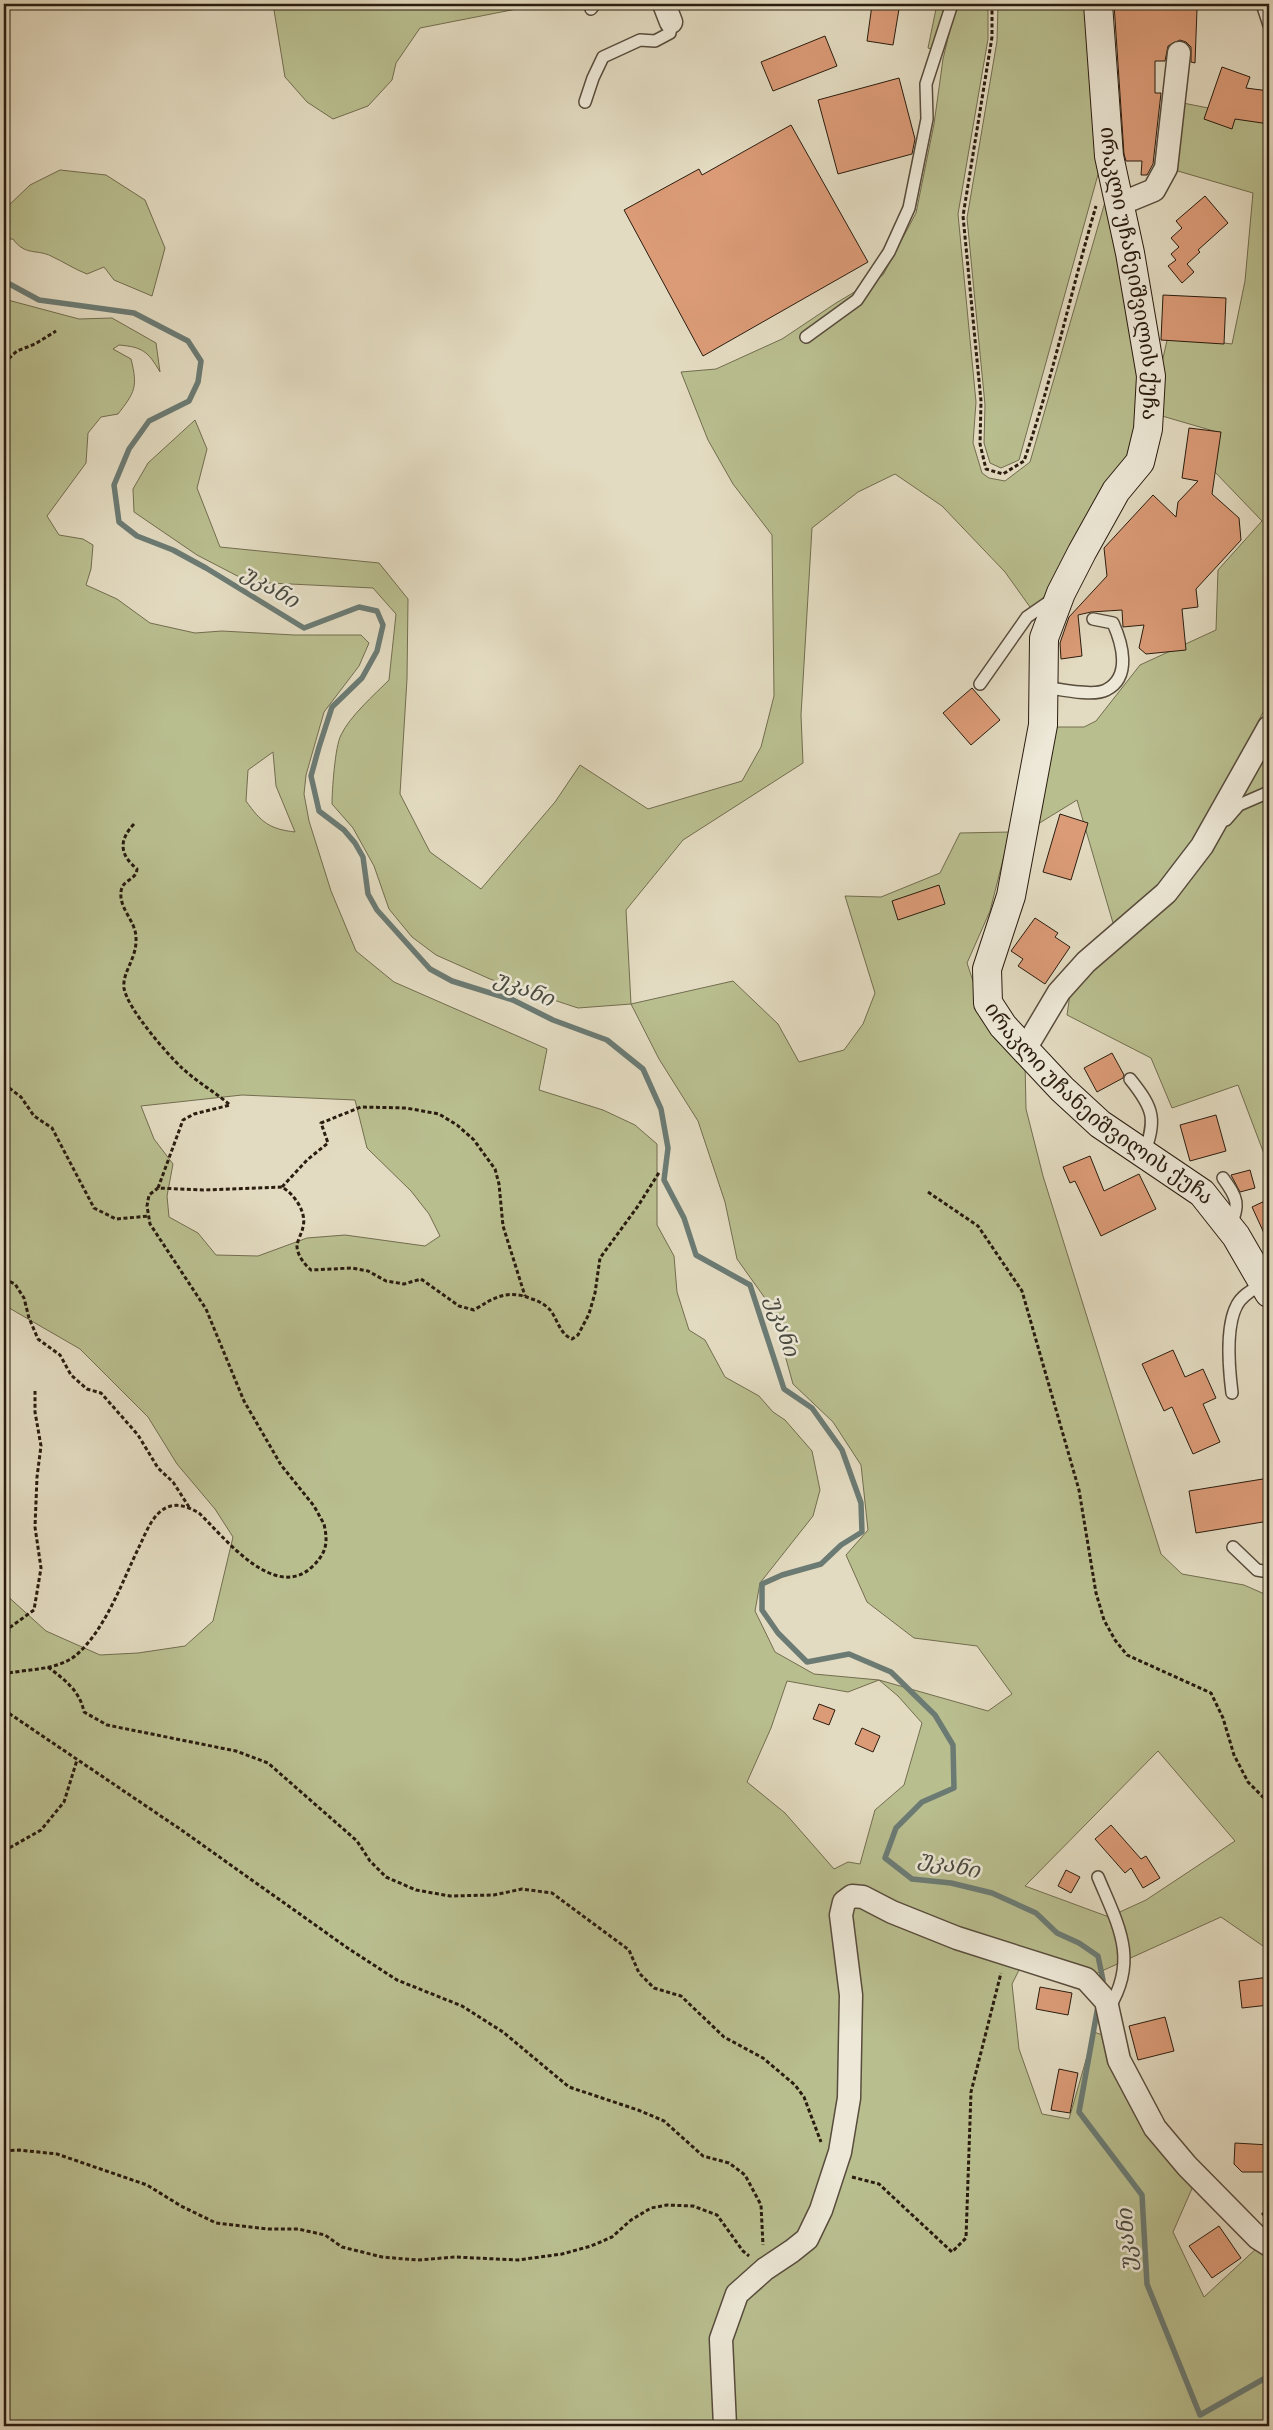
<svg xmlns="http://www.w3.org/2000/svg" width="1273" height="2430" font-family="'IM FELL DW Pica','Noto Serif Georgian',serif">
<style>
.green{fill:#b9be8f;stroke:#726d4f;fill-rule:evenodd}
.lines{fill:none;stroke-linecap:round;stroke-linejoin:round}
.stream{stroke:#6b7b74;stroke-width:5.5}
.building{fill:#db9b77;stroke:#2a1c0f}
.lane-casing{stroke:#584c3c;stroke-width:14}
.street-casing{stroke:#584c3c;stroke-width:25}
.secondary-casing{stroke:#2a1c0f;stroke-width:30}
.path{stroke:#2a1c0f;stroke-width:3;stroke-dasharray:4 2.5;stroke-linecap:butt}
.lane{stroke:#ede8d7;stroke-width:11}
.street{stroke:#ede8d7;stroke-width:22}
.secondary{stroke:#ede8d7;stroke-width:28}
.labels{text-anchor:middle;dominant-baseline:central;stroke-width:5;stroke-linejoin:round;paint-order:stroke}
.street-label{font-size:21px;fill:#2a1c0f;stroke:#ede8d7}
.water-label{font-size:22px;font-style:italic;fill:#4a4b41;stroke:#ede8d7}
</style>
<rect width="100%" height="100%" fill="#e3dbc1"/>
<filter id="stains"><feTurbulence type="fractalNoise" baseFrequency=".004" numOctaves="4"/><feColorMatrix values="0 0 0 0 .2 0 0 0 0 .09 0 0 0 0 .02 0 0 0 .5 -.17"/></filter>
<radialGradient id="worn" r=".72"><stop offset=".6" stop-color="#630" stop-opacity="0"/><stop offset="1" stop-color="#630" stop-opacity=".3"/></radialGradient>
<g class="green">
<polygon points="273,4 542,4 420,28 396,63 392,80 368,106 333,119 307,102 285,77"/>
<polygon points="937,4 947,4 934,50 928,48"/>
<path d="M956,4H988V39L958,214L976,402L973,443L982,473L989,478L1005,481L1030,462L1105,202L1141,354L1140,444L1063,562L1035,614L1005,572L942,506L895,474L858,492L812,528L801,715L803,763L683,840L626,910L631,1004L733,981L778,1024L799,1062L844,1050L863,1024L875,993L845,896L881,897L940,873L960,833L1010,832L990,911L967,963L988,1026L1025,1062L1026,1109L1043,1176L1161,1554L1182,1574L1244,1585L1269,1596V1927L1263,1946L1221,1917L1093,1975L1022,1964L1012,1984L1019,2049L1042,2114L1069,2119L1094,2032L1111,2038L1194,2184L1173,2232L1204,2297L1259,2246L1269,2251V2426H4V1593L46,1631L100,1655L138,1653L185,1646L213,1621L233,1537L215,1509L177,1464L148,1417L80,1349L4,1305V299L79,319L112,318L156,343L160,372C148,351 142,347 119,345L113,349L131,359C138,387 135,392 118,414L101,417L88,433L86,463L47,516L59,535L83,539L93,545L91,569L86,585L117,599L150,623L195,633L222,631L294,635H361L369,643L359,666L324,712L306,775L304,794L309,821L331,891L356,951L394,982L547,1049L539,1090L603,1110L635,1125L657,1144V1225L674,1256L677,1292L689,1330L705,1340L725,1377L759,1396L773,1412L785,1420L812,1451L820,1490L813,1516L760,1583L755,1611L775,1652L814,1674L879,1680L988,1711L1012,1694L977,1646L914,1638L867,1602L846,1555L868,1530L861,1465L833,1422L793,1384L772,1308L737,1259L725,1202L698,1121L659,1059L631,1004L578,1008L490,979L436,955L412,937L389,909L374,866L353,828L332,804C332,791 335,746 341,735C350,716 374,695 389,680L396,614L373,588L249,582L197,555L134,512L133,489L148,463L195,420L207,449L197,488L220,547L379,563L408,599L407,679L400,794L430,852L481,889L555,802L580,765L648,809L742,781L761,747L774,696L772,535L733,484L708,440L681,372L716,369L782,339L836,303L883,275L916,213L934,124L943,59ZM273,752L276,786L295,832C269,829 261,822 246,801L248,770ZM242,1095L355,1100L367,1148L411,1191L429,1214L440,1236L425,1246L345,1235L307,1238L258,1256L216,1255L198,1233L169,1217L167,1196L173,1164L154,1139L141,1106ZM879,1680L898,1696L922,1723L904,1785L875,1810L860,1864L848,1862L834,1869L785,1813L747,1782L771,1728L787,1681L848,1692ZM1158,1751L1235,1841L1146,1900L1109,1917L1025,1886Z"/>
<polygon points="998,4 1090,4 1102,160 1019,460 1001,468 990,463 984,443 985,405 967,218 997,41"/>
<polygon points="1178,102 1269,120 1269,701 1193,845 1155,889 1113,923 1077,800 1033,827 1054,727 1084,727 1096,721 1140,665 1216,630 1218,570 1262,521 1213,470 1217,432 1162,416 1161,367 1168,336 1232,344 1245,281 1253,193 1171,169"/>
<path d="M60,170L106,175L145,200L165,248L152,296L114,280L104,267L87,274C74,269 64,262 51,256C37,249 25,256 13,239H6L5,231L10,222L6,208L30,185Z"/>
<polygon points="1269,745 1269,1167 1238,1085 1172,1108 1151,1058 1067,1015 1070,994 1128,931"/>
</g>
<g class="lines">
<g class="stream">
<polyline points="4,281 39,300 134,313 188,341 201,361 198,382 189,401 149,421 129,449 114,485 119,522 137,536 173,550 206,568 304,628 359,607 377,611 383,625 377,651 362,678 332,707 319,747 311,776 319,811 344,830 355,843 363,857 368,894 377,910 430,969 452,981 513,1000 553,1020 607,1040 643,1069 661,1109 668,1148 664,1180 684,1218 696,1255 750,1285 784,1389 812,1408 842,1450 861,1503 862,1532 841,1545 821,1564 782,1575 762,1584 762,1610 778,1633 807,1662 849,1654 891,1672 935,1715 953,1745 954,1788 922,1802 896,1828 885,1858 912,1879 951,1883 992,1893 1036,1913 1057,1933 1079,1943 1098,1956 1103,1980 1102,1988"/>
<polyline points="1098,2006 1079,2112 1142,2195 1147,2284 1200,2415 1269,2376"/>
</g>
</g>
<g class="building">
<polygon points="1114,4 1171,4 1171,7 1197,9 1195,63 1191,62 1191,47 1186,42 1180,40 1168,46 1165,61 1155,61 1155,93 1161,93 1153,164 1147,175 1141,175 1142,161 1126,161 1124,154"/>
<polygon points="872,5 899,9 893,45 867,41"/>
<polygon points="825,36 837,66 773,91 761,62"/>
<polygon points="1222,67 1250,77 1246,88 1269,91 1269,124 1235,119 1232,129 1204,119"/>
<polygon points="899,78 915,139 912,154 838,174 818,100"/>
<polygon points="791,125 868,262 703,356 624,210 699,169 702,175"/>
<polygon points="1205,196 1228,223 1198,250 1200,252 1187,264 1194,272 1182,283 1168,266 1176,260 1171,254 1179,247 1171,238 1182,228 1176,221"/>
<polygon points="1163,295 1226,298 1224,344 1161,340"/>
<polygon points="1189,428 1221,432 1212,494 1239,518 1241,540 1196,589 1198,607 1182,609 1186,650 1146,654 1139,648 1144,625 1123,627 1122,610 1091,612 1078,615 1082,656 1061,659 1060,643 1069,617 1107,576 1104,548 1153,495 1176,517 1178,502 1198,481 1182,478"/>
<polygon points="972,688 1000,720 971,745 943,713"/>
<polygon points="1060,814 1088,823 1071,880 1043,872"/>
<polygon points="939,885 945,904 898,920 892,901"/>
<polygon points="1035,918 1058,933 1055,937 1070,947 1045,984 1018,966 1023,959 1011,951"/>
<polygon points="1112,1053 1124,1075 1123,1078 1097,1092 1084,1068"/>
<polygon points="1216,1115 1226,1151 1190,1161 1180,1125"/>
<polygon points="1090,1156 1104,1191 1139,1174 1156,1209 1101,1236 1075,1181 1070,1183 1063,1167"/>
<polygon points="1250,1170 1255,1188 1240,1192 1231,1175"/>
<polygon points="1269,1199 1269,1244 1252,1207"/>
<polygon points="1173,1350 1185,1377 1203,1369 1216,1398 1203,1404 1220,1442 1193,1454 1172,1407 1164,1411 1142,1364"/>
<polygon points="1269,1478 1269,1521 1196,1533 1189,1491"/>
<polygon points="819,1704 835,1710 829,1725 813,1719"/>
<polygon points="862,1728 880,1736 873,1752 855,1744"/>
<polygon points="1111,1825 1141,1859 1146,1856 1160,1878 1143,1888 1131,1868 1125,1873 1095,1839"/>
<polygon points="1066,1870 1080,1877 1071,1893 1058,1886"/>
<polygon points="1269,1977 1269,2005 1242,2008 1239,1981"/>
<polygon points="1040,1987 1072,1993 1068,2015 1036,2009"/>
<polygon points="1165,2017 1174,2051 1138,2060 1129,2026"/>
<polygon points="1059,2069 1078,2073 1070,2113 1051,2110"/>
<polygon points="1235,2143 1269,2145 1269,2172 1242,2172 1234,2164"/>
<polygon points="1219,2226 1241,2258 1212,2278 1189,2246"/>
</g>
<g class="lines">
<defs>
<g id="lane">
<polyline points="1262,4 1269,25"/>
<polyline points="591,9 595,4"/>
<polyline points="585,102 593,78 603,57 640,40 655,41 670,33 671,22"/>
<polyline points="806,337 857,300 889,252 909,208 927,119 926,84 952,4"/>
<polyline points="980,684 1027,617 1053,599"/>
<path d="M1044,687C1059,689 1093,697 1106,690C1132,677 1122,643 1113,623L1093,619"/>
<polyline points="1226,820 1239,805 1269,792"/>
<path d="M1130,1079C1155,1110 1156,1119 1144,1155"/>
<path d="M1223,1178C1238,1199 1240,1204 1230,1228"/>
<path d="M1232,1393C1229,1369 1225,1327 1237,1305C1242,1295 1254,1289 1263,1283"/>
<polyline points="1233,1547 1257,1570 1269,1572"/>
<path d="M1098,1877C1118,1925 1139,1959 1109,2008"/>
</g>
<g id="street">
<polyline points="664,4 671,22"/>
<polyline points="1120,204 1154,190 1166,168 1179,53"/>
<polyline points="1025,1049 1059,992 1086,962 1166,893 1202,846 1269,727"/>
<polyline points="725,2426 721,2339 737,2294 765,2269 792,2251 807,2239 821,2210 840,2152 849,2098 851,1995 841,1915 844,1902 852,1896 863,1897 892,1912 957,1938 1086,1979 1106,2001 1119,2060 1155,2128 1187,2166 1258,2238 1269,2245"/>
</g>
<g id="secondary">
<path id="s1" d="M1098,4L1109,156L1130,253L1151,376L1148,429L1140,462L1116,491L1082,552L1061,593L1044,638L1043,725L1011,896L987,969L988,1003L1003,1026L1062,1089L1100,1124L1202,1193L1236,1236L1269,1293"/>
</g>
</defs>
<use href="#lane" class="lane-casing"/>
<use href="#street" class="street-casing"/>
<use href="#secondary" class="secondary-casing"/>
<g class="path">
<path d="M992,4V37L963,216L981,401L980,444L986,469L1003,474L1024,461C1053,377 1071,291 1096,206"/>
<polyline points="4,363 17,351 35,344 56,331"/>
<path d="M134,824C118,841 120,855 137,869C136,881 122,879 121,892C119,909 136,921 136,938C137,959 122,972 124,988C127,1008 167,1054 182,1068C197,1082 215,1092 230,1105L194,1114L183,1120L158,1188"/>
<polyline points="4,1084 21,1097 34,1116 52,1128 94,1208 116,1219 149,1216"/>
<polyline points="282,1187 307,1160 328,1143 321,1123 361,1107 406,1108 439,1114 457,1125 474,1140 495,1169 499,1184 503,1226 525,1296"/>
<polyline points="928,1192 978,1226 1022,1291 1079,1490 1096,1593 1104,1620 1115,1640 1127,1655 1211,1693 1223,1718 1234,1755 1248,1782 1269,1803"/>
<polyline points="4,1279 15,1284 24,1298 29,1318 38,1339 60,1355 71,1375 87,1389 101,1393 138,1435 158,1468 173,1482 189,1507"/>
<polyline points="4,1645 8,1641 9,1628 34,1610 41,1568 35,1527 37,1477 41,1446 35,1412 35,1391"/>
<path d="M48,1667C65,1680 80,1691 84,1712L107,1725L236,1751L268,1763L357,1841L370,1861L386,1877L416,1890L450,1896L494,1895L522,1889L552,1893L629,1950L639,1973L654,1988L681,1996L724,2037L763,2058L795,2085L804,2097L821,2142"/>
<path d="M4,1677L9,1673C30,1669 57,1670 75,1656C105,1631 122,1582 139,1547C145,1535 150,1520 161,1511C173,1501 187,1506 199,1513C225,1538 275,1603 313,1566C327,1552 328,1542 324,1524L314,1506L281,1465L244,1401L206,1309L150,1224L147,1206L149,1195L158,1188L203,1190L282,1187C294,1194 307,1212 303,1227C302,1233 297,1241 297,1246C297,1255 305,1265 311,1270L352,1268L368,1271L386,1281L404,1284L421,1279L459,1306L474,1310C495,1297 507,1289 532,1299C539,1301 547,1306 551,1311C558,1321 560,1334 572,1339L578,1335L589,1314L595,1293L600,1258L638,1206L660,1171"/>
<polyline points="4,1702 7,1712 180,1829 349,1949 397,1980 462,2006 503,2032 569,2087 638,2110 664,2121 703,2156 729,2163 745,2175 761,2205 763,2245"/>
<polyline points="4,1851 41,1830 64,1802 77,1760"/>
<polyline points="4,2151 19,2150 57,2154 147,2185 181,2206 216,2223 268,2229 298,2229 325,2235 342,2247 382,2257 418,2260 455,2257 518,2260 562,2254 591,2246 612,2237 631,2220 651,2208 667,2205 693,2206 717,2215 743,2251 749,2256"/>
<polyline points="852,2177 879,2184 952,2252 966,2238 971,2092 1001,1973"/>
<polyline points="1262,2215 1269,2209"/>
</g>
<use href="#lane" class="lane"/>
<use href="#street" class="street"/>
<use href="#secondary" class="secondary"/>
</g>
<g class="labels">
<g class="street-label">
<text stroke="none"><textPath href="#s1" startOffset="272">ირაკლი უჩანეიშვილის ქუჩა</textPath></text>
<text stroke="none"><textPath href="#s1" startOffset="1188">ირაკლი უჩანეიშვილის ქუჩა</textPath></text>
</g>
<g class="water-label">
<text transform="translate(270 587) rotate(31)">უკანი</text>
<text transform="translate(524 989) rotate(22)">უკანი</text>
<text transform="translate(782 1326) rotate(72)">უკანი</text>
<text transform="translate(949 1865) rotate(13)">უკანი</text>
<text transform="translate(1127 2240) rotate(-93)">უკანი</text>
</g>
</g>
<rect width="1273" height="2430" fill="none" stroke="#e3dbc1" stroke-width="20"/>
<rect x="5" y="5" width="1263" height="2420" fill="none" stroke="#2a1c0f" stroke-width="2.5"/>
<rect x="10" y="10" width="1253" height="2410" fill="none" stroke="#2a1c0f"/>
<rect width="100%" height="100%" filter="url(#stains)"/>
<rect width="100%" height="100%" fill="url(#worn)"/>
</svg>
